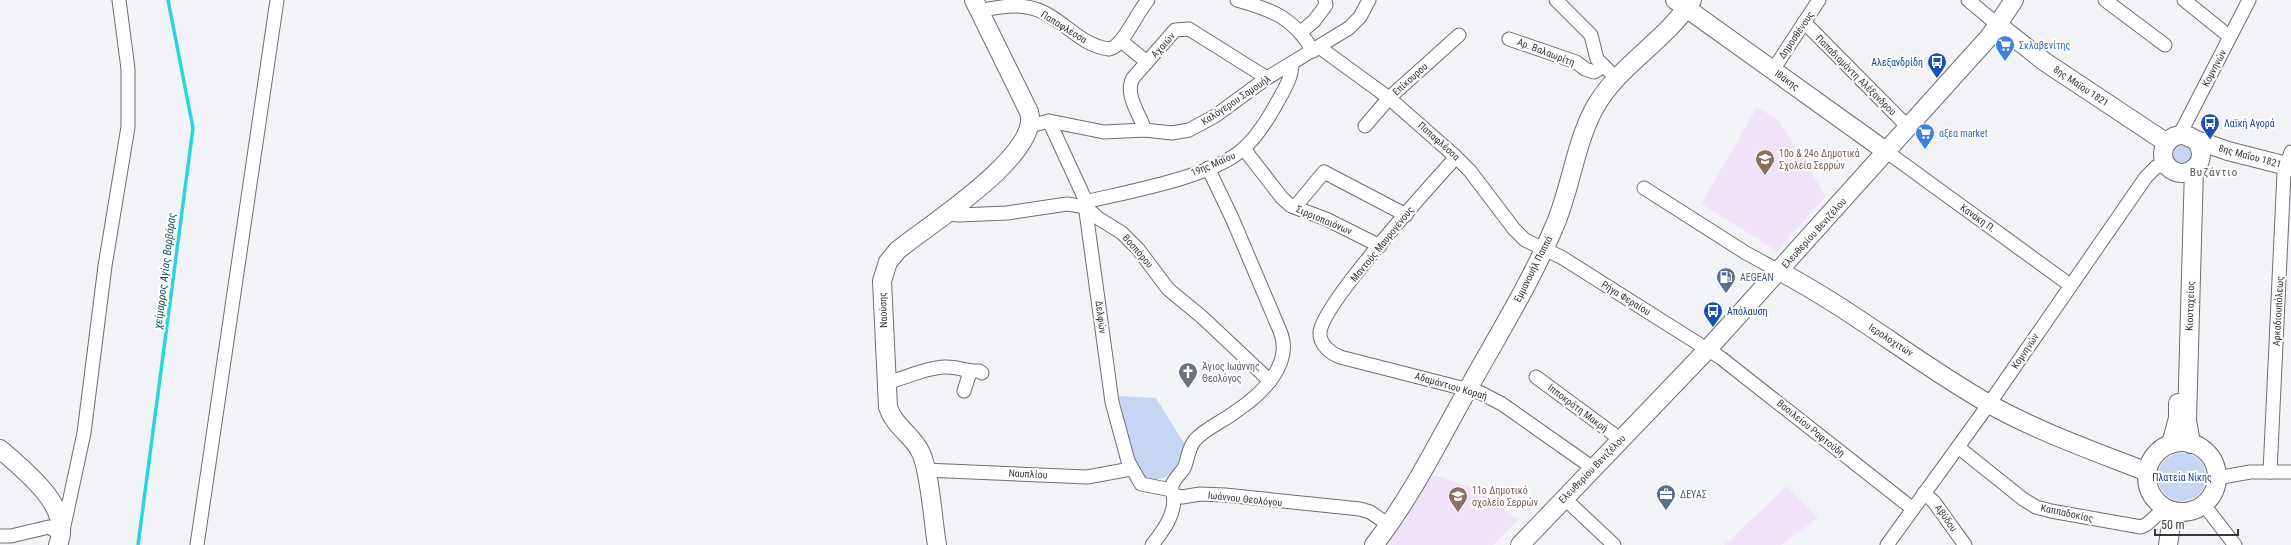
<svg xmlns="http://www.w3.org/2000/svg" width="2291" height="545" font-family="'Roboto Condensed',sans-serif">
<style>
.education{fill:#f1e3f7}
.green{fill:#c6d6f2}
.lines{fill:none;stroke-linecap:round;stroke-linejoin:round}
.stream{stroke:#2dd4e0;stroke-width:3.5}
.street-casing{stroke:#6d6e70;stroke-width:15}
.secondary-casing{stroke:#6d6e70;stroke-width:20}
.street{stroke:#fff;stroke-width:13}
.secondary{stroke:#fff;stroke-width:18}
.labels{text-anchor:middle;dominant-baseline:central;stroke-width:4;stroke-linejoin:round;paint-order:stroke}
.street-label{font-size:10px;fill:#363738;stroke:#fff}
.shop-label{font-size:10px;fill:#366cbe;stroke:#fff;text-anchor:start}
.transit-label{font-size:10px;fill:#164399;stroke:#fff;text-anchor:start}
.education-label{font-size:10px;fill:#785e54;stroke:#fff;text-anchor:start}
.service-label{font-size:10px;fill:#4e5e75;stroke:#fff;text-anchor:start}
.worship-label{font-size:10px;fill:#5b616d;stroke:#fff;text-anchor:start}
.park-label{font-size:10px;fill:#0e3f9a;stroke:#fff}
.neighbourhood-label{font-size:11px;letter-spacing:1px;fill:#4e5052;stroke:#fff}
.water-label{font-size:11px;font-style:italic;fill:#0f5257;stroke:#fff}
</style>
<rect width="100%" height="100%" fill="#f1f3f6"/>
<g class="education">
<polygon points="1757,107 1779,121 1826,196 1777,251 1701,204"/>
<polygon points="1430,474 1484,491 1483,494 1518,520 1493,545 1385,545 1405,518"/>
<polygon points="1787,486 1818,518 1781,545 1724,545"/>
</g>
<g class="green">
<circle cx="2182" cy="154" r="10"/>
<path d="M1118,396L1156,398L1185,445C1176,472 1170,483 1140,479L1126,446L1121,403L1117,400Z"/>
<circle cx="2182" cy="477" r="24"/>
</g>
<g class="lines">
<polyline class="stream" points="138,545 193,128 168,0"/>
<defs>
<g id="street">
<path d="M1237,0C1273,10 1294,18 1313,51"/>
<polyline points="1556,0 1591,35 1597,59 1609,71"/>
<polyline points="1968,0 1998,25"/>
<polyline points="2105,0 2165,45"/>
<polyline points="2184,0 2230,37"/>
<path d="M979,11C1002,6 1024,2 1045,13C1068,25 1083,46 1109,49C1123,47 1137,12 1148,0"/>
<polyline points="1804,22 1908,127"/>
<polyline points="1301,32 1314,21 1326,5 1325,0"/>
<polyline points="1509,39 1576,62 1585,69 1594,72 1604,66"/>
<polyline points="1121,41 1147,62"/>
<polyline points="1319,47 1389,98 1456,157 1470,171 1514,229 1525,240 1561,257 1721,358 1913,509"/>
<polyline points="1773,70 1819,0"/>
<polyline points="1049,121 1084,197 1112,402 1128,461 1141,484 1172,490"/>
<polyline points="1030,126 1049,121 1104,132 1145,130 1172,133 1189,130 1215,116 1267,78 1349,28 1360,17 1369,0"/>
<polyline points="1365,126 1389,98 1459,35"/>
<path d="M1145,130C1140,115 1124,94 1133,78L1175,30L1189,29L1267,78"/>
<polyline points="2179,136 2249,0"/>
<polyline points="1244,149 1282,198 1291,206 1326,219 1380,246"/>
<polyline points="1887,152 2070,285"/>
<path d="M1456,157C1432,184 1323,303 1320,332C1319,344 1330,353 1340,357L1481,393L1502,404L1593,468"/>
<path d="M1208,168L1232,218L1280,331C1294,364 1261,395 1235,412C1222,422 1206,428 1195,440C1188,448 1188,460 1184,468C1179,476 1169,483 1172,492L1176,496L1182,497L1200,494L1225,495L1360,509L1370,512L1389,525"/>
<polyline points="1644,188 1746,253 1779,271"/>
<path d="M1085,202C1126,192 1213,177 1243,149C1256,138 1266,122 1274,108C1282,93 1292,80 1292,63"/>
<polyline points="1295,207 1324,172 1406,215"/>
<polyline points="946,214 959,215 1007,213 1067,204 1086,207 1098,218 1122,233 1138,249 1168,289 1202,317 1270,381"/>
<polyline points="1536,377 1620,439"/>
<path d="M886,383C905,378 925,368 944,367C957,366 967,372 979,371L982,373"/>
<polyline points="964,391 970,372"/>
<polyline points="1958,447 2023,499 2036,507 2051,511 2141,527 2147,524 2165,508"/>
<polyline points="925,470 1087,477 1131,469"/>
<polyline points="2270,472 2284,173 2291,152"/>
<polyline points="2217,478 2250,472 2291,472"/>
<polyline points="1924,493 1934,502 1965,545"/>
<polyline points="1564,498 1614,545"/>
<polyline points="2204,505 2235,545"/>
<polyline points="0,536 11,536 49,527 62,535 84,433 105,266 128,127 128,69 119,0"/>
<polyline points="197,545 277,0"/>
<path d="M1152,545C1163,531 1177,513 1173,494"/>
<polyline points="1887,545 1989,404 2146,177 2156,167 2167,165"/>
</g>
<g id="secondary">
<polyline points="1675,0 1887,152"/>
<polyline points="1998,25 2045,62 2167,143"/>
<circle cx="2182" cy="154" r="19"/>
<polyline points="2188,137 2228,151 2291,167"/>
<path d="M1779,271C1853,310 1917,363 1989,404C2039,432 2094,451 2147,472"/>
<circle cx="2182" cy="477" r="35"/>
<polyline points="2171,444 2178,418 2178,403"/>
<polyline points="2191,444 2187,420 2194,168"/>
<path d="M0,449C24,470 74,508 58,545"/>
<path d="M937,545C933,523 930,469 920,451C912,435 894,426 888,407L882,281L888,262L898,250C927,226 1042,154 1029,112L974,0"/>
<path d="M1374,545C1412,496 1438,442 1468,389C1498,335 1531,282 1555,225C1571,187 1575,145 1594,109C1618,65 1665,42 1692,0"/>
<polyline points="1520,545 1708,349 1990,36 2014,0"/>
<polyline points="2168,545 2173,511"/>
</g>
</defs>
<use href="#street" class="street-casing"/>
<use href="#secondary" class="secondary-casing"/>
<use href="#street" class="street"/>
<use href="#secondary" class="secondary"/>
</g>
<defs>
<symbol id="supermarket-pin" viewBox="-11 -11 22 30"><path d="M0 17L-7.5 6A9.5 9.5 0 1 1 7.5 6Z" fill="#3f7fe0" stroke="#fff"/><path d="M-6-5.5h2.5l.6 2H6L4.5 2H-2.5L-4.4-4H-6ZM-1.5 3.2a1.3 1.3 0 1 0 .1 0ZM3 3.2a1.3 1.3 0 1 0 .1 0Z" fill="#fff"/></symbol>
<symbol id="bus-pin" viewBox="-11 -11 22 30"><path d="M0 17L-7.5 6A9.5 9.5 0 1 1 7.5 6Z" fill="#1a4fb4" stroke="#fff"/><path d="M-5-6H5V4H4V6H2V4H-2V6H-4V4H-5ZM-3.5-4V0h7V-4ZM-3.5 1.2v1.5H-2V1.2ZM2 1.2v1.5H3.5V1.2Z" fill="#fff"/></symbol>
<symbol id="school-pin" viewBox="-11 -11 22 30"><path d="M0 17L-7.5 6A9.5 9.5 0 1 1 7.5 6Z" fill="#8d6e63" stroke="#fff"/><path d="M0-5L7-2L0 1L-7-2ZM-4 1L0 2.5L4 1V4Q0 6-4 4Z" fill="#fff"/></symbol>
<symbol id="fuel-pin" viewBox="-11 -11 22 30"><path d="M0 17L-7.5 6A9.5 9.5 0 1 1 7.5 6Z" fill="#5c6f8a" stroke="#fff"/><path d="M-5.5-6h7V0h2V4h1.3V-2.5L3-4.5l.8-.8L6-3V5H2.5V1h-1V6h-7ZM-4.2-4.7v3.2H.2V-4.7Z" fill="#fff"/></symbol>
<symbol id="church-pin" viewBox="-11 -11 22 30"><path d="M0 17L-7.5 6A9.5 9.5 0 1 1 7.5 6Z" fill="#6b7280" stroke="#fff"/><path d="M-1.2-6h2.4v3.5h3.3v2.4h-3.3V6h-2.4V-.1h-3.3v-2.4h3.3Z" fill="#fff"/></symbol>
<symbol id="office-pin" viewBox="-11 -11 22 30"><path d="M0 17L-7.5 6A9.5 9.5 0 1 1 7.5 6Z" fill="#5c6f8a" stroke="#fff"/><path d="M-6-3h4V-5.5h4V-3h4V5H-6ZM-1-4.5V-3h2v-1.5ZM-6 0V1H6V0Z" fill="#fff"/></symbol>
</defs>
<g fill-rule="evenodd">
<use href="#supermarket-pin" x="1994" y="34" width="22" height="30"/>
<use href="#bus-pin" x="1926" y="51" width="22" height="30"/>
<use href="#bus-pin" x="2199" y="112" width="22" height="30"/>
<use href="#supermarket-pin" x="1914" y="122" width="22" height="30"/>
<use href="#school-pin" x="1754" y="148" width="22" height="30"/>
<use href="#fuel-pin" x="1715" y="266" width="22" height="30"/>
<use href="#bus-pin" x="1702" y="300" width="22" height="30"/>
<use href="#church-pin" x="1177" y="361" width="22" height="30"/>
<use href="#office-pin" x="1655" y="483" width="22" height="30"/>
<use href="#school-pin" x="1447" y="485" width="22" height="30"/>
</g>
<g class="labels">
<g class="street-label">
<text transform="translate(1064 27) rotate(32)">Παπαφλέσσα</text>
<text transform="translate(1796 35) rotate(-56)">Δημοσθένους</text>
<text transform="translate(1163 45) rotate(-48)">Αχαιών</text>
<text transform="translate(1546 52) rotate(21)">Αρ. Βαλαωρίτη</text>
<text transform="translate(2214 68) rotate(-62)">Κομνηνών</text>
<text transform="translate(1856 75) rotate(45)">Παπαδιαμάντη Αλέξανδρου</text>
<text transform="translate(1410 79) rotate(-42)">Επίκουρου</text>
<text transform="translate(1787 80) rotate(36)">Ιθάκης</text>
<text transform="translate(2081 86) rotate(34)">8ης Μαϊου 1821</text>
<text transform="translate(1236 100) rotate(-34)">Καλόγερου Σαμουήλ</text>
<text transform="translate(1439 141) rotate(42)">Παπαφλέσσα</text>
<text transform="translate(2250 156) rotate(15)">8ης Μαΐου 1821</text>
<text transform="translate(1213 164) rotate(-23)">19ης Μαΐου</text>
<text transform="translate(1978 218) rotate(36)">Κανάκη Π.</text>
<text transform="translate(1324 220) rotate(23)">Σιρριοπαιόνων</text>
<text transform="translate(1814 233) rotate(-48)">Ελευθερίου Βενιζέλου</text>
<text transform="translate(1382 244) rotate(-51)">Μαντούς Μαυρογένους</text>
<text transform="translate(1138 251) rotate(49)">Βοσπόρου</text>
<text transform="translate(1533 269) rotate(-63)">Εμμανουήλ Παππά</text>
<text transform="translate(1626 298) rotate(32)">Ρήγα Φεραίου</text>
<text transform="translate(2190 306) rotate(-88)">Κιουταχείας</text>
<text transform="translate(883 310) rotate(-92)">Ναούσης</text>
<text transform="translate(2278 311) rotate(-87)">Αρκαδιουπόλεως</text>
<text transform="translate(1101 317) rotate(83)">Δελφών</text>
<text transform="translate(1891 340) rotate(33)">Ιερολοχιτών</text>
<text transform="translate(2025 351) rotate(-56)">Κομνηνών</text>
<text transform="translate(1451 386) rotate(16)">Αδαμάντιου Κοραή</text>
<text transform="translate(1578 408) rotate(37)">Ιπποκράτη Μακρή</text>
<text transform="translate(1811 428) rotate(39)">Βασιλείου Ραφτούδη</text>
<text transform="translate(1592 469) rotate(-46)">Ελευθερίου Βενιζέλου</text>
<text transform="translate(1028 474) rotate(3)">Ναυπλίου</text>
<text transform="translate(1245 499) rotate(6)">Ιωάννου Θεολόγου</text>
<text transform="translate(2067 513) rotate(12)">Καππαδοκίας</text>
<text transform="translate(1946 518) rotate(55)">Αβύδου</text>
</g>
<g class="shop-label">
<text x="2019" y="45">Σκλαβενίτης</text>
<text x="1939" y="133">αξεα market</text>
</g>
<g class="transit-label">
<text x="1923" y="62" text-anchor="end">Αλεξανδρίδη</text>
<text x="2224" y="123">Λαϊκή Αγορά</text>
<text x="1727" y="311">Απόλαυση</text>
</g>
<g class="education-label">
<text x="1779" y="153">10ο &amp; 24ο Δημοτικά<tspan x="1779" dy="12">Σχολεία Σερρών</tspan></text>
<text x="1472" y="490">11ο Δημοτικό<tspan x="1472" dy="12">σχολείο Σερρών</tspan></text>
</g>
<g class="service-label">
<text x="1740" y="277">AEGEAN</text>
<text x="1680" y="494">ΔΕΥΑΣ</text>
</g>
<g class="worship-label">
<text x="1202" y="366">Άγιος Ιωάννης<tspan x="1202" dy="12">Θεολόγος</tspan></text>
</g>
<g class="park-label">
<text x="2182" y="477">Πλατεία Νίκης</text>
</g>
<g class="neighbourhood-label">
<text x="2214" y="172">Βυζάντιο</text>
</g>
<g class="water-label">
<text transform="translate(165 271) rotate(-83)">χείμαρρος Αγίας Βαρβάρας</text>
</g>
</g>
<path d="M2155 529v6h83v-6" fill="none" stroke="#363738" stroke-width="2"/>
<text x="2161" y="529" font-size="12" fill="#363738" stroke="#ffffff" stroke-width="3" paint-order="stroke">50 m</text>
</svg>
